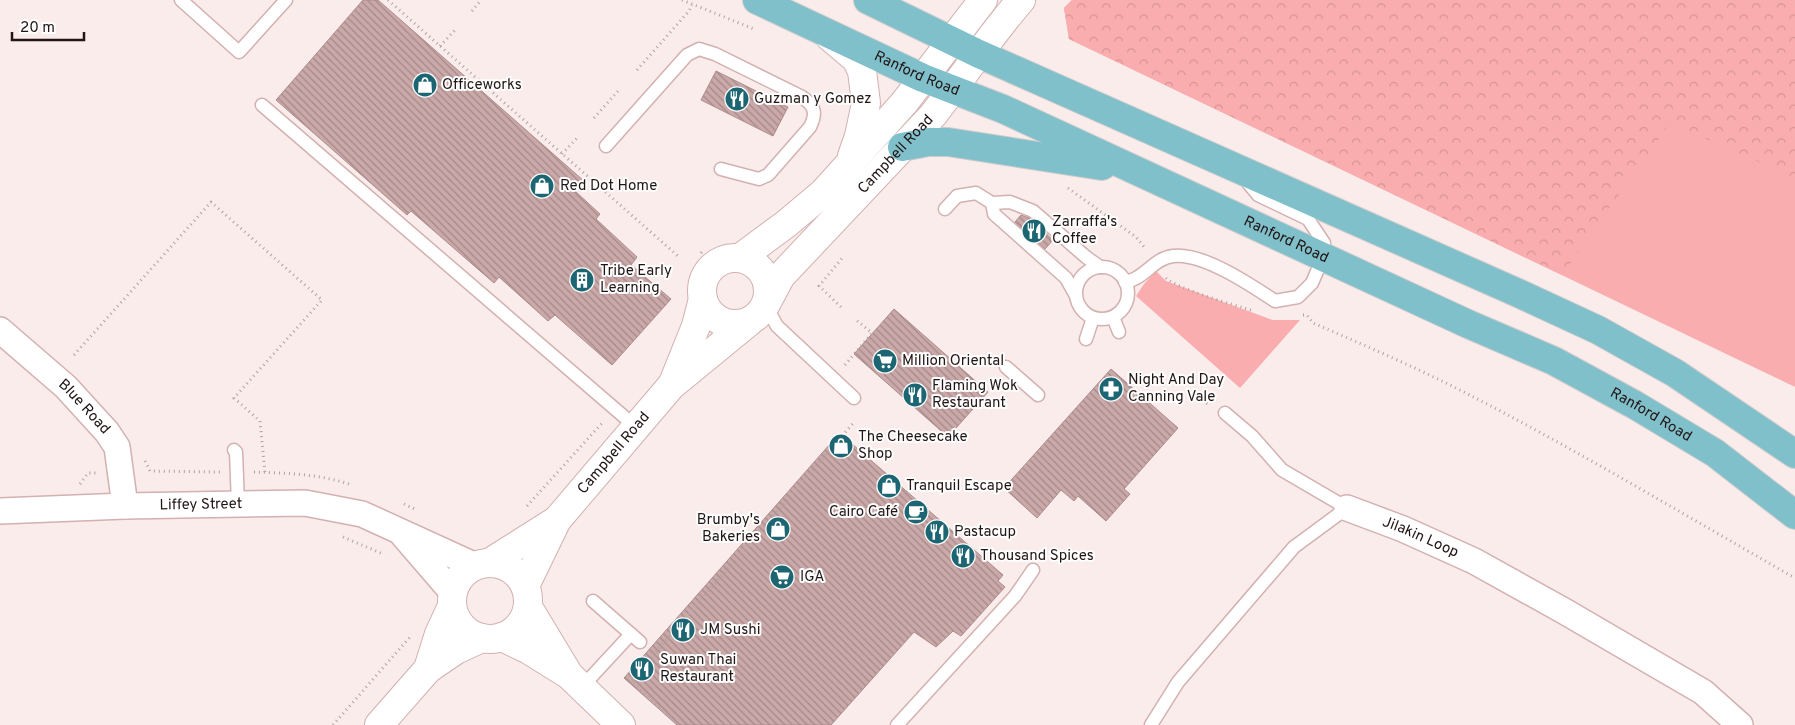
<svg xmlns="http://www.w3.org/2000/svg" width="1795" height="725" font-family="Overpass,sans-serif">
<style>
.grass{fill:#faadae}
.forest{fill:url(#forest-crowns)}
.building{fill:url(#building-back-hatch);stroke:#ac8c8c}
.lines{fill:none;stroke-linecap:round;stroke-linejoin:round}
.lane-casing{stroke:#d2b1b0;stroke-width:15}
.street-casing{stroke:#d2b1b0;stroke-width:28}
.secondary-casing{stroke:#d2b1b0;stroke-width:30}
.primary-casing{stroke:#cecccc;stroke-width:30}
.path{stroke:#afa2a1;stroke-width:3;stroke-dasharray:1 4;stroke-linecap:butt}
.lane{stroke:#fff;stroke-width:12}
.street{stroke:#fff;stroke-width:25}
.secondary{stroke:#fff;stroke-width:28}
.primary{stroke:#80c0cb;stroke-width:28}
.labels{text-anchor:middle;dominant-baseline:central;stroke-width:4;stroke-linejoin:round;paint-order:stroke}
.street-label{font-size:15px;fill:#211515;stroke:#fdfdfd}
.poi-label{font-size:15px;fill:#211515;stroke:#fdfdfd;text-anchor:start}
</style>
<defs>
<pattern id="forest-crowns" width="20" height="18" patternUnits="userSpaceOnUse" patternTransform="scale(1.25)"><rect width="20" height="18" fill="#faadae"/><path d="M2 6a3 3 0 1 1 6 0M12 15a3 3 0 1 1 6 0" fill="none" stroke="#d69495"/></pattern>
<pattern id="building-back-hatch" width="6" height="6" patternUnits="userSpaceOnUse" patternTransform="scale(1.25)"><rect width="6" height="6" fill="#cba9a9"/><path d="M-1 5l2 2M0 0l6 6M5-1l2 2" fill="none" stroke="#a48888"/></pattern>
</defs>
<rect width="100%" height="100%" fill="#faeceb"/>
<g class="grass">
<polygon points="1072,0 1795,0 1795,387 1069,39 1064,8"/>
<polygon points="1156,271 1166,281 1273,320 1300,320 1240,388 1136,296 1144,284"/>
</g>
<polygon class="forest" points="1072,0 1795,0 1795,178 1670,123 1562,275 1069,39 1064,8"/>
<g class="building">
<polygon points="363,0 378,0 584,181 575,191 600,214 596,219 637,257 631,265 671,299 612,365 555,315 548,321 499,277 494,283 411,211 407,215 276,100"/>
<polygon points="716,71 788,107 773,136 701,100"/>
<polygon points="1021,215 1029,218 1053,240 1045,249 1015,222"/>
<polygon points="894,309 988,392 948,437 854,354"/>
<polygon points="1111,369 1178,428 1124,489 1130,494 1106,521 1078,496 1074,501 1061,490 1037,518 1004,488"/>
<polygon points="851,443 1003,575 998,581 1005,587 961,636 953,631 936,647 914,632 831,725 677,725 624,678 830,444"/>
</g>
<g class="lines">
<defs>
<g id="lane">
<polyline points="181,0 239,52 286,0"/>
<polyline points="262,105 636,427"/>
<path d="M606,146L687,55L699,49L715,54L802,97C815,106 817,113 810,127L768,175L759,179L721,169"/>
<polyline points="992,203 994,214 1066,278 1075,294"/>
<polyline points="945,209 957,196 976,193 992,203 1010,202 1033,211 1086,257 1100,267"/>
<circle cx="1102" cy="293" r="26"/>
<path d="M1125,282C1129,281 1133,280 1136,278C1149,271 1157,258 1173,256C1202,252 1251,285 1275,301L1298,297L1312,283L1323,257L1324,243L1308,219L1258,195L1244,178"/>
<polyline points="766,306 777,326 854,398"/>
<polyline points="1113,317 1119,332"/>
<polyline points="1086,339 1093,318"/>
<polyline points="1006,367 1038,395"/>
<polyline points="234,450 236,452 238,504"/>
<polyline points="593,601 640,642"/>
<polyline points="581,688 631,634"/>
<polyline points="897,725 1015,596 1033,570"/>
<polyline points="1151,725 1178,682 1294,547 1347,508 1282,470 1252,436 1225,413"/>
</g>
<g id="street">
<path id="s1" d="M0,330L66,387L107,432L117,447L125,506"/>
<path id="s2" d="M1347,508L1403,529L1474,561L1564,611L1703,692L1740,725"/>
<path id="s3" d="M0,511L125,506L305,503L362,514L476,566"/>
<polyline points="403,535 453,593"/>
</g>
<g id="secondary">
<polyline points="830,37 856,59 862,71 866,103 859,136 852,156"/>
<circle cx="735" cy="291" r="33"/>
<polyline points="740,258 786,224 823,193 904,103 983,0"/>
<path id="s4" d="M766,304L781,276L933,115C963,77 989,37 1021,0"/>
<polyline points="673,383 696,326 703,299"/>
<polyline points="489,563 557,520"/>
<circle cx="490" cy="601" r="38"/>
<path id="s5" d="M525,586L557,520L671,386L749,322"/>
<polyline points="528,607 569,675 621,725"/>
<polyline points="502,637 529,650 566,673"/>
<polyline points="428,669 439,634 452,606"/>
<polyline points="379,725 428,669 456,650 482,638"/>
</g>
<g id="primary">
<path id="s6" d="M757,0L923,78L1003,109L1468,324L1554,361L1635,405L1715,453L1795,515"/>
<polyline points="868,0 979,54 1518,293 1598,330 1675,373 1795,454"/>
<polyline points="902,147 928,142 948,142 1102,166"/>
</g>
</defs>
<use href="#lane" class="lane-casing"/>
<use href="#street" class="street-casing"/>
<use href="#secondary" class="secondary-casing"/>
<use href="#primary" class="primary-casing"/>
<g class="path">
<polyline points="388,0 679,257"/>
<polyline points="682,0 754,29"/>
<polyline points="472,11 481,0"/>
<polyline points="440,46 455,30"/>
<polyline points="637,70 689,11 692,5"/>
<polyline points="594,118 619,90"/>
<polyline points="562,154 578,137"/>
<polyline points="1068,188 1136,237 1145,248"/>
<polyline points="701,253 704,249"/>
<path d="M1166,278C1177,289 1235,305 1253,311"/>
<polyline points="841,307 819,286 843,257"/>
<path d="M1303,315H1307L1313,323C1357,342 1401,361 1444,382C1564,442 1679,512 1795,578"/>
<polyline points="74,355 211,202 322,300 234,398 260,421 265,473"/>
<polyline points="845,365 872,333 855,319"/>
<polyline points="1202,401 1210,405"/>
<polyline points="145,461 150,471 220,472"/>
<path d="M254,472C285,473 319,474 349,484"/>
<polyline points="80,484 88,473 96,473"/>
<polyline points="404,504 417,510"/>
<polyline points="527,506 603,422"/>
<polyline points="343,537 383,554"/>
<polyline points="656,652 855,421"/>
<polyline points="652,657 631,682 679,725"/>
<polyline points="333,725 410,637"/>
</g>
<use href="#lane" class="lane"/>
<use href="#street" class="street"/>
<use href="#secondary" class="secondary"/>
<use href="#primary" class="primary"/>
</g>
<defs>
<symbol id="shop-disc" viewBox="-11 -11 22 22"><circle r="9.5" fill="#1c6572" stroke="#fdfdfd"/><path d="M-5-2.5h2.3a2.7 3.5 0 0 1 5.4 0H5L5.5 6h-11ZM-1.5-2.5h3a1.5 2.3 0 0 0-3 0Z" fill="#fff"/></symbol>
<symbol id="restaurant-disc" viewBox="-11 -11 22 22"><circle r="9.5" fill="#1c6572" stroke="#fdfdfd"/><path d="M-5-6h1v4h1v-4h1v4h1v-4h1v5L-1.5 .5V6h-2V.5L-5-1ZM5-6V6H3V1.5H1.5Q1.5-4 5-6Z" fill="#fff"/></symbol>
<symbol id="building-disc" viewBox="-11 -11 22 22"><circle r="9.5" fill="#1c6572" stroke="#fdfdfd"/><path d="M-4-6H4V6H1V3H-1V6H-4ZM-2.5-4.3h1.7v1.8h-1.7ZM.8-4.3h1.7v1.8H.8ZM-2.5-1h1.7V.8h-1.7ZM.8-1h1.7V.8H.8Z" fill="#fff"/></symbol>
<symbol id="supermarket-disc" viewBox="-11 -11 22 22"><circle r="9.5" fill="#1c6572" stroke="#fdfdfd"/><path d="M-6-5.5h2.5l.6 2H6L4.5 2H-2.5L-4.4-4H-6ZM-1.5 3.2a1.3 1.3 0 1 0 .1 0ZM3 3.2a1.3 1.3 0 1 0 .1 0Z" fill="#fff"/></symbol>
<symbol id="pharmacy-disc" viewBox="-11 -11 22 22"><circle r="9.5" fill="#1c6572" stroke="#fdfdfd"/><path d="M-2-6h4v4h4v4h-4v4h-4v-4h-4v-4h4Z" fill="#fff"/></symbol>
<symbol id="cafe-disc" viewBox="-11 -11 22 22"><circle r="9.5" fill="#1c6572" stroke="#fdfdfd"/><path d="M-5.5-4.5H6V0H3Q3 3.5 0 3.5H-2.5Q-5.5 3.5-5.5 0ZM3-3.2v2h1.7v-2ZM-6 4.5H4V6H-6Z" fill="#fff"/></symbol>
</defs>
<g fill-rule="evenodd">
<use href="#shop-disc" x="411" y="71" width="28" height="28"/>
<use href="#restaurant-disc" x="723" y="85" width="28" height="28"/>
<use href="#shop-disc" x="528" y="172" width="28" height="28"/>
<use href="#restaurant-disc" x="1020" y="217" width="28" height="28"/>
<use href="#building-disc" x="568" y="266" width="28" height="28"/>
<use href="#supermarket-disc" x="871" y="347" width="28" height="28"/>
<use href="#pharmacy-disc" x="1097" y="375" width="28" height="28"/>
<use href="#restaurant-disc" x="901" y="381" width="28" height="28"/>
<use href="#shop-disc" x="827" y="432" width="28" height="28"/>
<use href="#shop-disc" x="875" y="472" width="28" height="28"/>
<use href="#cafe-disc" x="902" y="498" width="28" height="28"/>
<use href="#shop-disc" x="764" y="515" width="28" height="28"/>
<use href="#restaurant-disc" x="923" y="518" width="28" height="28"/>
<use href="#restaurant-disc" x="949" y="542" width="28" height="28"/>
<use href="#supermarket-disc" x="768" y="563" width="28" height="28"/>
<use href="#restaurant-disc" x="669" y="616" width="28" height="28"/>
<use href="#restaurant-disc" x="628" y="655" width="28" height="28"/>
</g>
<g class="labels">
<g class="street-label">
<text stroke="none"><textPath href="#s6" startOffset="176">Ranford Road</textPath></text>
<text stroke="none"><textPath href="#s4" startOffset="199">Campbell Road</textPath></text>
<text stroke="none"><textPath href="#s6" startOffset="581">Ranford Road</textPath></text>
<text stroke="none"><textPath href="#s1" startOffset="114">Blue Road</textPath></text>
<text stroke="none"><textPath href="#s6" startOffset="986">Ranford Road</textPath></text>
<text stroke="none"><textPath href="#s5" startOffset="161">Campbell Road</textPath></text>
<text stroke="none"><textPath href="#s3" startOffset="201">Liffey Street</textPath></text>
<text stroke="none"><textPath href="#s2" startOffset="79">Jilakin Loop</textPath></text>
</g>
<g class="poi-label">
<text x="442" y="85">Officeworks</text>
<text x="754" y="99">Guzman y Gomez</text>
<text x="560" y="186">Red Dot Home</text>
<text x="1052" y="222">Zarraffa's<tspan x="1052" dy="17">Coffee</tspan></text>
<text x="600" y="271">Tribe Early<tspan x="600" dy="17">Learning</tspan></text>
<text x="902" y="361">Million Oriental</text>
<text x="1128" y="380">Night And Day<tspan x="1128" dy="17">Canning Vale</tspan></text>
<text x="932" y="386">Flaming Wok<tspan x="932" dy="17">Restaurant</tspan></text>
<text x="858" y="437">The Cheesecake<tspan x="858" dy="17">Shop</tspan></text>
<text x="906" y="486">Tranquil Escape</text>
<text x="898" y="512" text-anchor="end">Cairo Café</text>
<text x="760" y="520" text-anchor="end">Brumby's<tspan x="760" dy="17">Bakeries</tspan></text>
<text x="954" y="532">Pastacup</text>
<text x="980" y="556">Thousand Spices</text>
<text x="800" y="577">IGA</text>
<text x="700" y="630">JM Sushi</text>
<text x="660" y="660">Suwan Thai<tspan x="660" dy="17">Restaurant</tspan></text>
</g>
</g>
<path d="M12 32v8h72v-8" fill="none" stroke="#211515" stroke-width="2.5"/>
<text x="20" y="32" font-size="15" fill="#211515" stroke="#fdfdfd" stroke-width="4" paint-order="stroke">20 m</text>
</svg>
